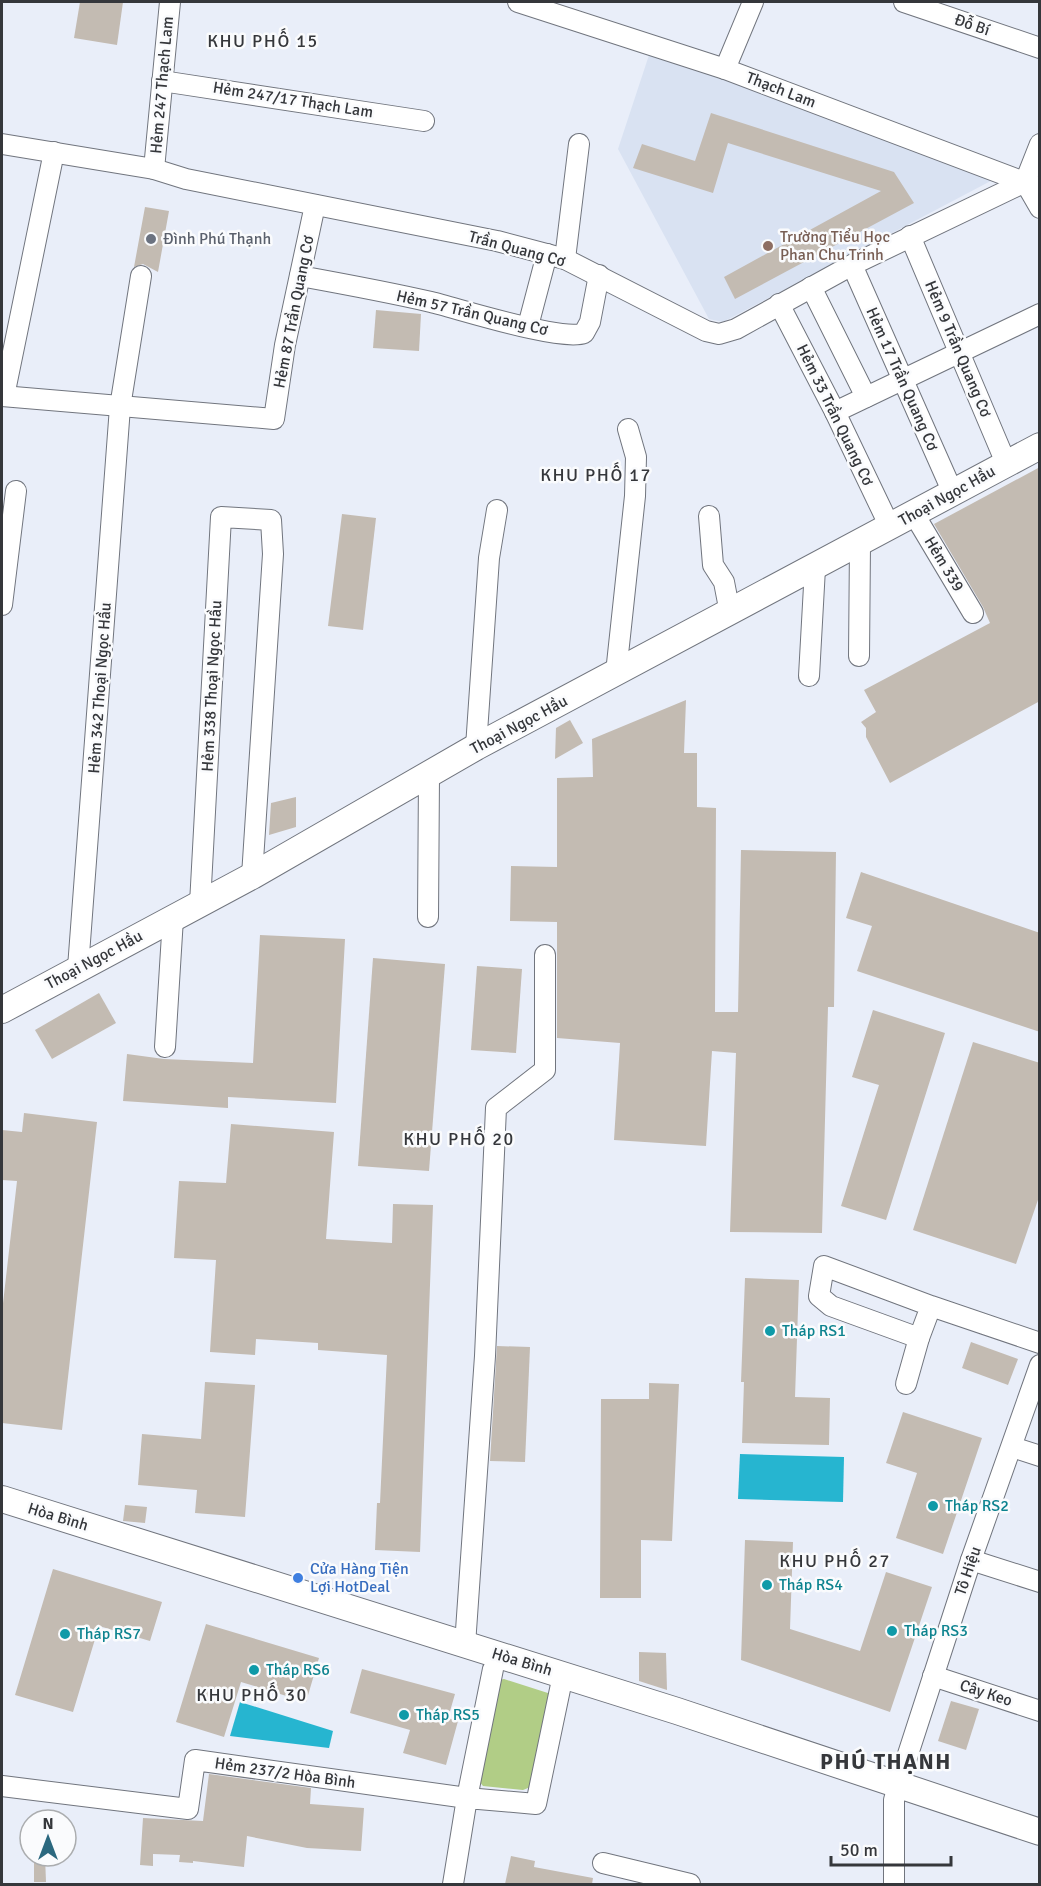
<svg xmlns="http://www.w3.org/2000/svg" width="1041" height="1886" font-family="Signika,sans-serif">
<style>
.built{fill:#d9e2f2}
.green{fill:#b1cd86}
.water{fill:#26b5d0}
.building{fill:#c3bbb2}
.lines{fill:none;stroke-linecap:round;stroke-linejoin:round}
.minor-casing{stroke:#71757e;stroke-width:22}
.major-casing{stroke:#71757e;stroke-width:28}
.minor{stroke:#fff;stroke-width:20}
.major{stroke:#fff;stroke-width:26}
.worship-dot{fill:#6b7280;stroke:#fafbfd;stroke-width:2}
.education-dot{fill:#8d6e63;stroke:#fafbfd;stroke-width:2}
.culture-dot{fill:#0f9aa8;stroke:#fafbfd;stroke-width:2}
.shop-dot{fill:#3f7fe0;stroke:#fafbfd;stroke-width:2}
.labels{text-anchor:middle;dominant-baseline:central;stroke-width:5;stroke-linejoin:round;paint-order:stroke}
.street-label{font-size:16px;fill:#35373b;stroke:#fafbfd}
.education-label{font-size:16px;fill:#785e54;stroke:#fafbfd;text-anchor:start}
.worship-label{font-size:16px;fill:#5b616d;stroke:#fafbfd;text-anchor:start}
.culture-label{font-size:16px;fill:#0d838f;stroke:#fafbfd;text-anchor:start}
.shop-label{font-size:16px;fill:#366cbe;stroke:#fafbfd;text-anchor:start}
.neighbourhood-label{font-size:18px;letter-spacing:1.5px;fill:#35373b;stroke:#fafbfd}
.district-label{font-size:22px;font-weight:bold;letter-spacing:1.5px;fill:#35373b;stroke:#fafbfd}
</style>
<rect width="100%" height="100%" fill="#e9eef9"/>
<polygon class="built" points="650,52 1004,174 723,322 709,319 618,149"/>
<polygon class="green" points="504,1679 551,1694 533,1786 523,1790 483,1786 479,1781 499,1680"/>
<g class="water">
<polygon points="740,1454 844,1457 843,1502 738,1499"/>
<polygon points="240,1702 333,1731 329,1748 230,1736"/>
</g>
<g class="building">
<polygon points="80,2 123,2 117,45 74,38"/>
<polygon points="711,113 894,172 914,203 735,299 724,277 881,191 728,143 713,193 633,168 642,144 695,161"/>
<polygon points="145,207 169,211 158,272 143,264 134,267"/>
<polygon points="376,310 421,314 419,351 373,348"/>
<polygon points="1040,467 1040,701 890,783 866,737 866,728 861,722 876,712 864,690 990,623 983,607 934,524"/>
<polygon points="342,514 376,518 363,630 328,626"/>
<polygon points="686,700 684,753 697,753 697,807 716,808 715,1012 738,1012 741,850 836,852 834,1007 828,1007 822,1233 730,1232 736,1053 712,1051 706,1146 614,1140 620,1043 557,1038 557,922 510,921 511,866 557,867 557,778 593,777 592,739"/>
<polygon points="570,720 583,743 555,759 556,728"/>
<polygon points="296,797 296,827 269,835 271,803"/>
<polygon points="861,872 1040,933 1040,1032 857,971 872,926 846,918"/>
<polygon points="260,935 345,939 336,1103 228,1097 228,1108 123,1101 127,1054 164,1059 253,1063"/>
<polygon points="373,958 445,964 429,1171 358,1166"/>
<polygon points="477,966 522,969 516,1053 471,1050"/>
<polygon points="99,993 116,1023 52,1059 35,1030"/>
<polygon points="873,1010 945,1033 886,1220 841,1206 879,1085 852,1077"/>
<polygon points="973,1042 1040,1063 1040,1194 1016,1264 913,1230"/>
<polygon points="24,1113 97,1122 62,1430 2,1423 2,1312 17,1181 2,1180 2,1130 22,1132"/>
<polygon points="231,1124 334,1132 326,1239 392,1243 393,1204 433,1205 420,1552 375,1550 377,1503 380,1503 387,1355 318,1350 318,1343 256,1339 255,1355 210,1352 216,1260 174,1258 179,1181 226,1183"/>
<polygon points="745,1278 799,1280 795,1397 830,1398 829,1445 742,1443 744,1382 741,1382"/>
<polygon points="971,1342 1018,1359 1008,1385 962,1368"/>
<polygon points="497,1346 530,1347 525,1462 490,1461"/>
<polygon points="205,1382 255,1385 245,1517 195,1513 197,1490 138,1485 142,1434 201,1439"/>
<polygon points="649,1383 679,1384 672,1541 641,1540 641,1598 600,1598 601,1399 649,1399"/>
<polygon points="903,1412 982,1438 943,1554 896,1538 917,1473 886,1463"/>
<polygon points="125,1505 147,1507 145,1523 123,1521"/>
<polygon points="745,1540 793,1542 790,1629 860,1651 886,1572 932,1587 890,1712 741,1660"/>
<polygon points="53,1569 162,1602 150,1641 99,1626 73,1712 15,1695"/>
<polygon points="206,1624 319,1658 306,1702 241,1682 224,1737 176,1722"/>
<polygon points="639,1652 666,1653 667,1690 639,1681"/>
<polygon points="362,1669 455,1694 448,1718 458,1721 446,1765 403,1753 410,1730 350,1713"/>
<polygon points="951,1701 979,1709 966,1750 938,1741"/>
<polygon points="209,1774 311,1788 310,1804 364,1808 361,1851 307,1848 247,1836 244,1867 193,1861 193,1863 179,1862 180,1855 153,1854 153,1866 140,1865 143,1818 203,1821"/>
<polygon points="34,1856 45,1856 46,1882 34,1882"/>
<polygon points="511,1856 535,1861 534,1867 593,1878 592,1884 505,1884"/>
</g>
<g class="lines">
<defs>
<g id="minor">
<polyline points="518,2 725,69 1040,188"/>
<polyline points="904,2 1040,48"/>
<polyline points="725,69 753,2"/>
<polyline points="162,81 424,121"/>
<polyline points="2,144 154,169 186,179 497,241 565,259 706,331 719,334 736,329 852,265 1025,182"/>
<polyline points="154,169 170,2"/>
<polyline points="1025,182 1040,144"/>
<polyline points="1025,182 1040,208"/>
<polyline points="910,236 1006,463"/>
<polyline points="565,259 579,144"/>
<polyline points="852,265 953,493"/>
<path d="M300,276C344,284 388,292 431,302C460,309 562,342 584,333L590,322L599,275"/>
<polyline points="811,287 866,397"/>
<polyline points="779,304 835,412 890,527"/>
<polyline points="528,326 547,254"/>
<polyline points="2,396 274,419 285,345 315,205"/>
<polyline points="4,396 54,152"/>
<polyline points="835,412 1040,314"/>
<polyline points="914,514 973,613"/>
<polyline points="709,516 713,565 724,582 730,613"/>
<polyline points="2,605 16,491"/>
<polyline points="859,656 860,544"/>
<polyline points="616,673 635,496 636,457 628,429"/>
<polyline points="809,676 815,568"/>
<polyline points="476,747 489,558 497,510"/>
<polyline points="200,904 221,517 271,520 273,554 252,876"/>
<polyline points="428,917 429,775"/>
<polyline points="78,968 120,407 141,276"/>
<polyline points="165,1047 173,918"/>
<polyline points="931,1306 919,1338 831,1306 819,1296 824,1266 931,1306 1040,1343"/>
<polyline points="906,1384 919,1338"/>
<polyline points="1012,1447 1040,1456"/>
<polyline points="971,1560 1040,1582"/>
<polyline points="465,1645 485,1356 496,1108 545,1070 545,955"/>
<polyline points="933,1676 1040,1711"/>
<polyline points="2,1786 188,1809 195,1760 467,1798 493,1669"/>
<polyline points="603,1863 690,1884"/>
<polyline points="453,1884 467,1798 536,1804 563,1675"/>
<polyline points="894,1884 894,1800 898,1785 971,1560 1040,1365"/>
</g>
<g id="major">
<polyline points="2,1010 252,876 476,747 1040,446"/>
<polyline points="2,1499 677,1711 1040,1832"/>
</g>
</defs>
<use href="#minor" class="minor-casing"/>
<use href="#major" class="major-casing"/>
<use href="#minor" class="minor"/>
<use href="#major" class="major"/>
</g>
<circle class="worship-dot" cx="151" cy="239" r="6"/>
<circle class="education-dot" cx="768" cy="246" r="6"/>
<g class="culture-dot">
<circle cx="770" cy="1331" r="6"/>
<circle cx="933" cy="1506" r="6"/>
<circle cx="767" cy="1585" r="6"/>
<circle cx="892" cy="1631" r="6"/>
<circle cx="65" cy="1634" r="6"/>
<circle cx="254" cy="1670" r="6"/>
<circle cx="404" cy="1715" r="6"/>
</g>
<circle class="shop-dot" cx="298" cy="1578" r="6"/>
<g class="labels">
<g class="street-label">
<text transform="translate(972 25) rotate(19)">Đỗ Bí</text>
<text transform="translate(162 85) rotate(-85)">Hẻm 247 Thạch Lam</text>
<text transform="translate(781 90) rotate(21)">Thạch Lam</text>
<text transform="translate(293 100) rotate(9)">Hẻm 247/17 Thạch Lam</text>
<text transform="translate(517 249) rotate(15)">Trần Quang Cơ</text>
<text transform="translate(294 312) rotate(-79)">Hẻm 87 Trần Quang Cơ</text>
<text transform="translate(472 313) rotate(13)">Hẻm 57 Trần Quang Cơ</text>
<text transform="translate(958 349) rotate(67)">Hẻm 9 Trần Quang Cơ</text>
<text transform="translate(902 379) rotate(66)">Hẻm 17 Trần Quang Cơ</text>
<text transform="translate(835 415) rotate(64)">Hẻm 33 Trần Quang Cơ</text>
<text transform="translate(947 496) rotate(-29)">Thoại Ngọc Hầu</text>
<text transform="translate(944 564) rotate(59)">Hẻm 339</text>
<text transform="translate(212 686) rotate(-87)">Hẻm 338 Thoại Ngọc Hầu</text>
<text transform="translate(100 688) rotate(-86)">Hẻm 342 Thoại Ngọc Hầu</text>
<text transform="translate(519 725) rotate(-28)">Thoại Ngọc Hầu</text>
<text transform="translate(94 960) rotate(-28)">Thoại Ngọc Hầu</text>
<text transform="translate(58 1517) rotate(17)">Hòa Bình</text>
<text transform="translate(968 1571) rotate(-71)">Tô Hiệu</text>
<text transform="translate(522 1662) rotate(17)">Hòa Bình</text>
<text transform="translate(986 1693) rotate(18)">Cây Keo</text>
<text transform="translate(285 1773) rotate(8)">Hẻm 237/2 Hòa Bình</text>
</g>
<g class="education-label">
<text x="780" y="237">Trường Tiểu Học<tspan x="780" dy="18">Phan Chu Trinh</tspan></text>
</g>
<g class="worship-label">
<text x="163" y="239">Đình Phú Thạnh</text>
</g>
<g class="culture-label">
<text x="782" y="1331">Tháp RS1</text>
<text x="945" y="1506">Tháp RS2</text>
<text x="779" y="1585">Tháp RS4</text>
<text x="904" y="1631">Tháp RS3</text>
<text x="77" y="1634">Tháp RS7</text>
<text x="266" y="1670">Tháp RS6</text>
<text x="416" y="1715">Tháp RS5</text>
</g>
<g class="shop-label">
<text x="310" y="1569">Cửa Hàng Tiện<tspan x="310" dy="18">Lợi HotDeal</tspan></text>
</g>
<g class="neighbourhood-label">
<text x="263" y="41">KHU PHỐ 15</text>
<text x="596" y="475">KHU PHỐ 17</text>
<text x="459" y="1139">KHU PHỐ 20</text>
<text x="835" y="1561">KHU PHỐ 27</text>
<text x="252" y="1695">KHU PHỐ 30</text>
</g>
<g class="district-label">
<text x="886" y="1761">PHÚ THẠNH</text>
</g>
</g>
<rect width="1041" height="1886" fill="none" stroke="#35373b" stroke-width="6"/>
<g transform="translate(48 1838)"><circle r="28" fill="#fafbfd" stroke="#abadaf" stroke-width="1.5"/>
<path d="M0-4.5L10 22L0 15L-10 22Z" fill="#2b687f"/>
<text y="-9" font-size="16" font-weight="bold" text-anchor="middle" fill="#35373b">N</text>
</g>
<path d="M831 1856v9h120v-9" fill="none" stroke="#35373b" stroke-width="3"/>
<text x="840" y="1856" font-size="18" fill="#35373b" stroke="#fafbfd" stroke-width="4.5" paint-order="stroke">50 m</text>
</svg>
